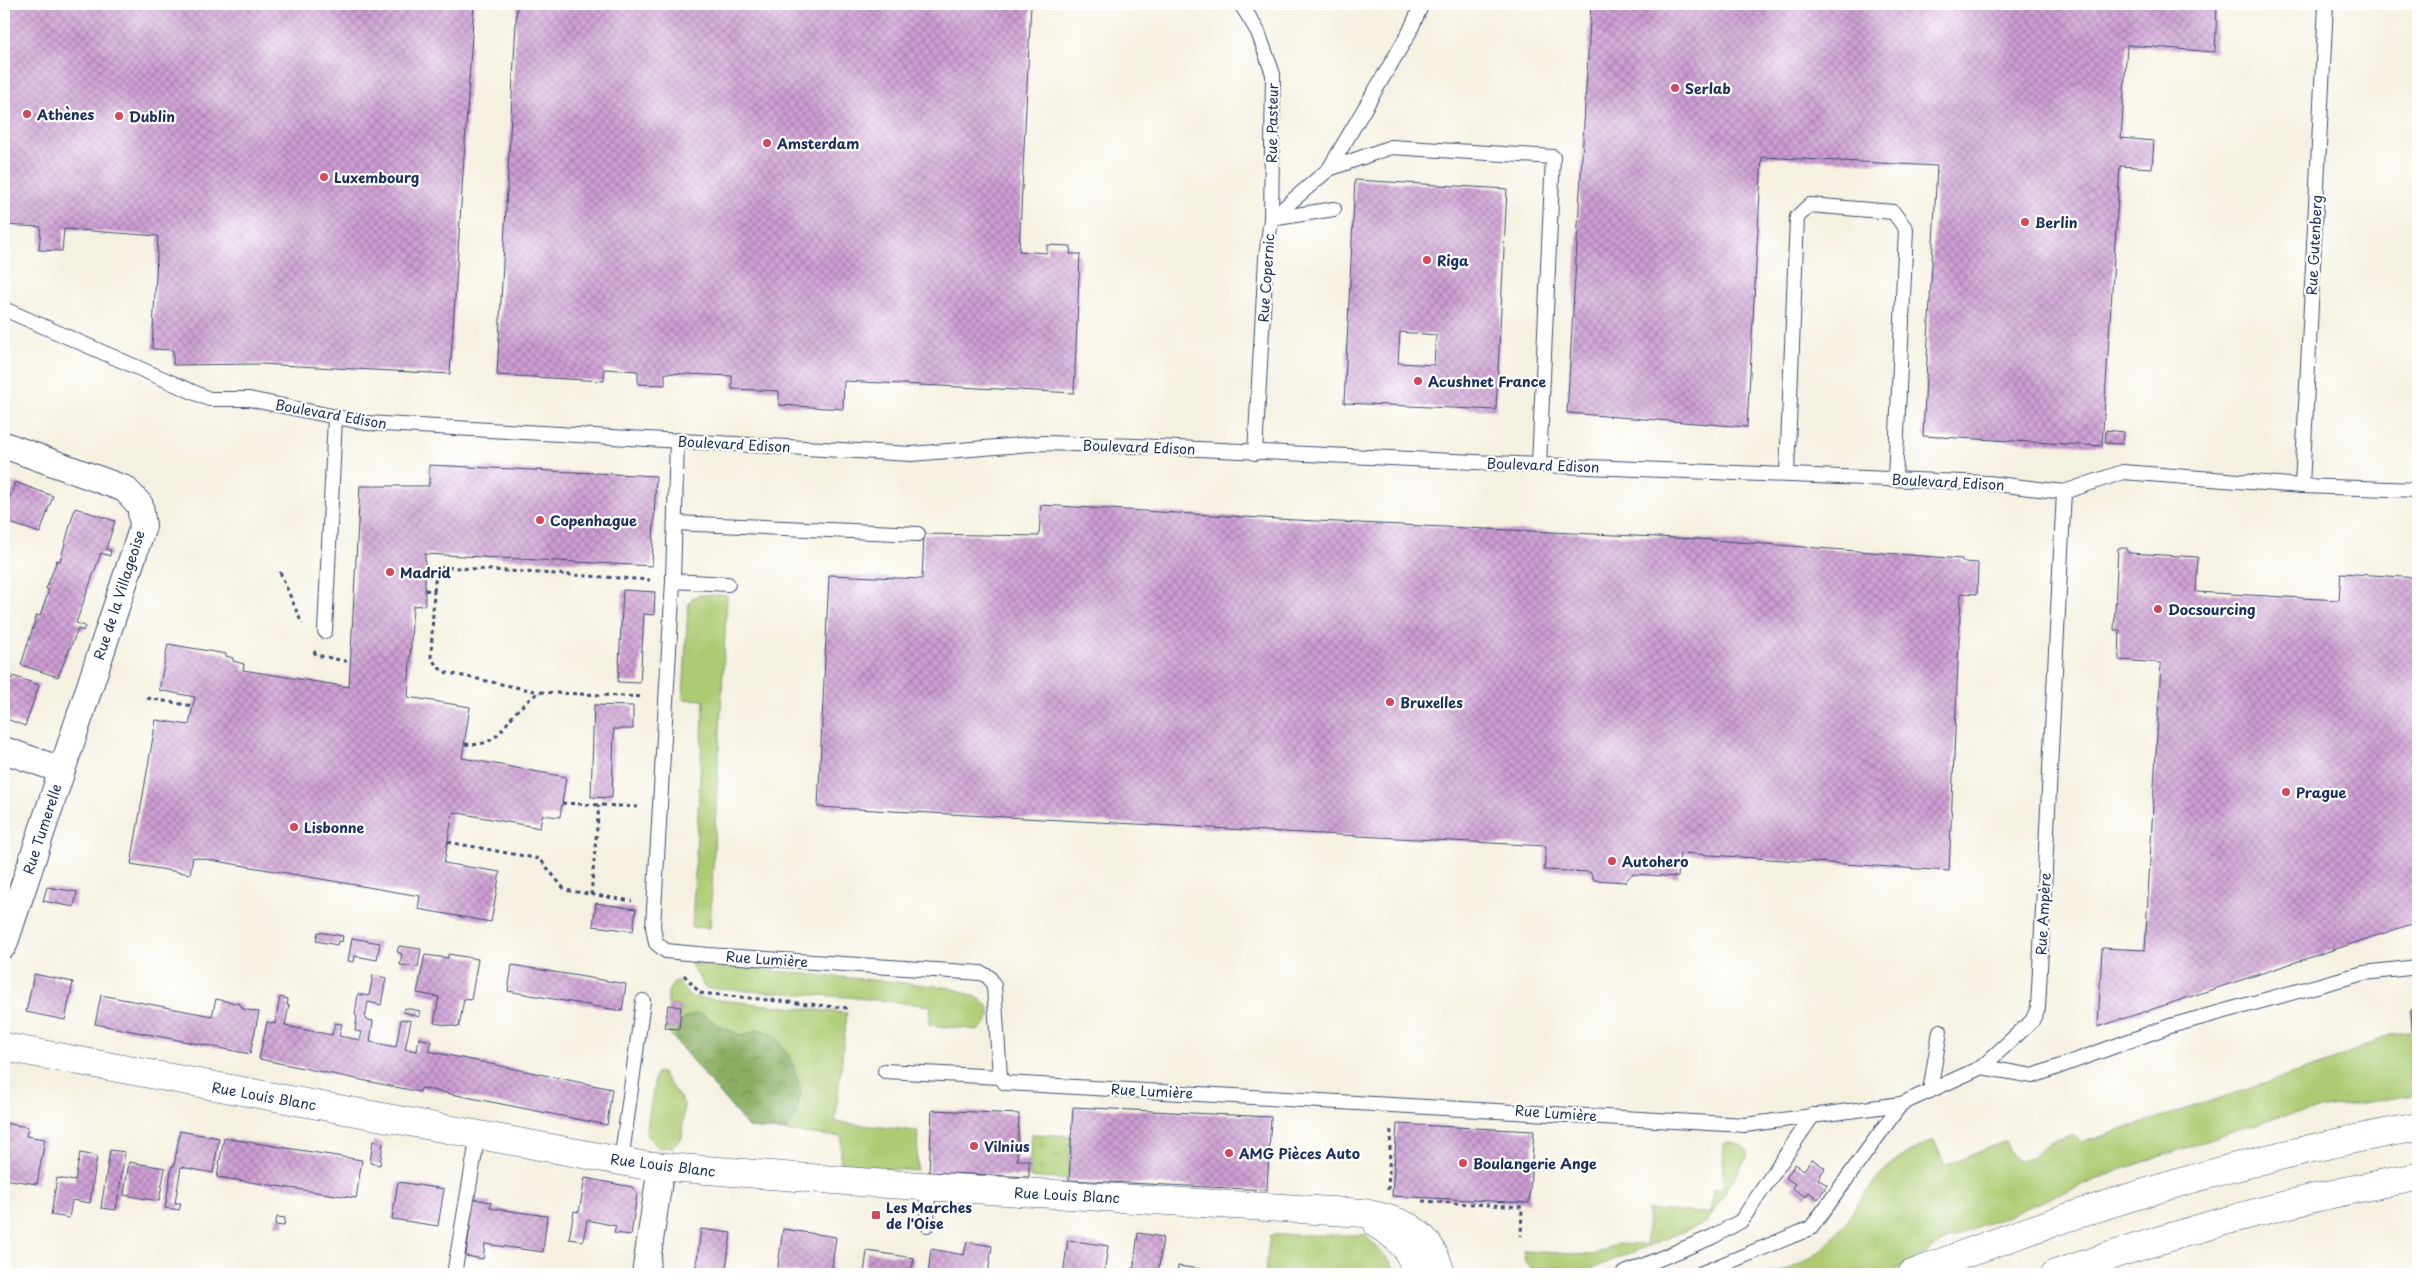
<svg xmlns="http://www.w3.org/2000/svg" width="2422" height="1278" font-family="'Playpen Sans',sans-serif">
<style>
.grass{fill:#adcb72;stroke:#647d68}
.forest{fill:url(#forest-crowns);stroke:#526f61}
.park{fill:url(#park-tufts);stroke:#647d68}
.building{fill:url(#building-cross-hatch);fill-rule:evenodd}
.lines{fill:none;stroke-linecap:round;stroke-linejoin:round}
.service-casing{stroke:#3c4c72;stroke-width:16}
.minor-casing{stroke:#3c4c72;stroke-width:28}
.tertiary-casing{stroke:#3c4c72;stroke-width:29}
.primary-casing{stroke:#3c4c72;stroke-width:29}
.path{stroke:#3c4c72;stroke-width:3;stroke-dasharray:4 4;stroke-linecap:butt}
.service{stroke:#fff;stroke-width:14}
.minor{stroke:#fff;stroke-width:26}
.tertiary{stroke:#fff;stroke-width:28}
.primary{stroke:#fff;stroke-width:28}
.poi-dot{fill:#d1495b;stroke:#fff;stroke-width:2}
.labels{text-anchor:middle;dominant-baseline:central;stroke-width:4.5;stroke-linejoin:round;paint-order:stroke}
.poi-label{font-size:14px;font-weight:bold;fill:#1b2f5e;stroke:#fff;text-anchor:start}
.street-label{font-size:14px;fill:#1b2f5e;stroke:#fff}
</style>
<defs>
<pattern id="forest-crowns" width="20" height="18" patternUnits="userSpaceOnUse" patternTransform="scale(1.25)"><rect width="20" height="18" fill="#8aaf64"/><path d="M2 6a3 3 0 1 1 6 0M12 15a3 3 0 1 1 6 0" fill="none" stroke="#708f56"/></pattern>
<pattern id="park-tufts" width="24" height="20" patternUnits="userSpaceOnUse" patternTransform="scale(1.25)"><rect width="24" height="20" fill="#adcb72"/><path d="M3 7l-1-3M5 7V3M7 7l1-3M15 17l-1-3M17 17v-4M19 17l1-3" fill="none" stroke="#8ca561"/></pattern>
<pattern id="building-cross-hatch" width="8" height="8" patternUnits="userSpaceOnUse" patternTransform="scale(1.25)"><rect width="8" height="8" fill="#ce9ed3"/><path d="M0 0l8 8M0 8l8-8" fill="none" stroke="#a681ae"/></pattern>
</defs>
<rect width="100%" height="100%" fill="#fff"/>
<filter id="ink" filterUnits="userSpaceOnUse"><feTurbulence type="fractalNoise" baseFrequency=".02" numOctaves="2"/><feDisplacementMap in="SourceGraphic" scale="10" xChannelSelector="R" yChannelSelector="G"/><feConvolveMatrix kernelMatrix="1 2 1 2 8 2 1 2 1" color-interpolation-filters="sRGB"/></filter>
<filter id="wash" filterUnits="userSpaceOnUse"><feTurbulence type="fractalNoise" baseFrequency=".0096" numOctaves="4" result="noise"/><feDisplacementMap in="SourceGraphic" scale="20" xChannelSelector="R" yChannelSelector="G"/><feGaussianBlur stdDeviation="1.12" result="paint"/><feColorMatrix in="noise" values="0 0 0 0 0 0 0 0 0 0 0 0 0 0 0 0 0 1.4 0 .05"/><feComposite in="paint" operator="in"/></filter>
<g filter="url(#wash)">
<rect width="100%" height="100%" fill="#f5f1e1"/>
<g class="grass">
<polygon points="699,595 727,595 710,928 692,927 704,700 683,699 688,606 692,598"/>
<path d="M690,963L946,987C965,992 1011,1003 979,1030L929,1025L931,1006L848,997L705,988Z"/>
<polygon points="676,980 690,997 847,1013 835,1122 918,1131 917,1171 840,1165 842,1137 749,1128 665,1028 679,1028 681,1007 668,1005 668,991"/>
<path d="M2418,1031V1094L2280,1116L2120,1170L1944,1241L1908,1265L1883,1274H1768C1834,1262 1841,1220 1879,1176C1893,1160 1915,1149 1934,1140L1945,1166L2006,1141L2009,1151L2017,1161L2032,1158C2041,1143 2057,1140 2073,1135L2081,1143L2331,1062L2392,1034Z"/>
<polygon points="657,1072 662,1073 684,1104 682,1138 672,1147 659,1148 646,1135 655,1077"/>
<path d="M1724,1143C1735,1144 1749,1143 1747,1157L1707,1222L1596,1267L1579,1270L1531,1268L1525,1262L1523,1251L1594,1255L1615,1244L1646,1245L1648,1210L1711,1213L1713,1189H1722Z"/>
<polygon points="1270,1235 1365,1235 1391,1262 1396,1274 1265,1274"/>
</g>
<path class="forest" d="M701,1013L720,1026L742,1036L758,1029L775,1035L792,1062L801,1091L795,1118L786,1131L749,1128L675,1040C681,1021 680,1017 701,1013Z"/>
<polygon class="park" points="1031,1134 1071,1136 1069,1180 1029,1177"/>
<g id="blocks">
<g class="building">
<polygon points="4,4 474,4 450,374 259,364 173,365 173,350 152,349 158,236 64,229 62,251 39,250 41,227 4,225"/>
<polygon points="517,4 1031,4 1019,251 1047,253 1047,245 1071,246 1070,254 1080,254 1074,393 844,381 843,409 779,405 779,391 732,389 732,376 665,373 665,385 638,384 638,371 604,369 604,381 497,375"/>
<polygon points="1591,4 2182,4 2217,6 2215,52 2127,45 2121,138 2154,141 2152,168 2120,166 2102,446 1923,436 1937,166 1762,157 1747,427 1567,413"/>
<path d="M1355,180L1507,189L1496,410L1344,403ZM1400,332L1436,335L1434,365L1398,363Z"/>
<polygon points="2106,430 2124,432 2123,444 2105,443"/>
<polygon points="429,465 656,476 652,566 425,554 425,605 413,606 408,697 470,707 462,758 566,777 560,817 542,815 540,828 453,812 444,863 500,872 491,922 418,909 420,896 193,857 190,874 131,864 156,720 189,725 193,706 195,697 159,690 168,644 226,654 226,656 233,658 233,661 244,664 243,670 349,687 360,486 429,486"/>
<polygon points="4,479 9,480 4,494"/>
<polygon points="15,482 53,496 40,533 4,521 4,514"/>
<polygon points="1041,505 1295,520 1699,539 1962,559 1962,562 1978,563 1977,594 1961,593 1949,871 1680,853 1678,877 1632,874 1625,882 1594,880 1590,872 1544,870 1546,846 818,807 829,575 922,579 924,534 1039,536"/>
<polygon points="75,508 115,521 106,549 111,551 110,556 101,553 76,623 85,626 83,631 78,629 58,677 21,665 37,615 40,616 49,590 46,589 57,560 60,561"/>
<polygon points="2118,548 2127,548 2128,553 2198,557 2196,592 2339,600 2341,573 2418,578 2418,922 2098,1027 2102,948 2145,950 2161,663 2119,660 2120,630 2114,630"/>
<polygon points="623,590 655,592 654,615 644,614 640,683 618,682"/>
<polygon points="4,676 12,679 13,676 39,685 25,726 4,718"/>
<polygon points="594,705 633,706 633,729 614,729 612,798 591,797"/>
<polygon points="47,887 77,892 74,907 43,901"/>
<polygon points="596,903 636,909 633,931 593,926"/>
<polygon points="318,932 343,936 342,942 338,941 337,945 316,941"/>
<polygon points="352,938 380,943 377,960 355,956 354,962 348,961"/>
<polygon points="399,946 421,949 418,967 400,965 402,954 397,952"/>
<polygon points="448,954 478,959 471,1000 464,999 459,1027 434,1023 439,997 417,993 425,955 448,958"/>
<polygon points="512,965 626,984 622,1011 508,991"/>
<polygon points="34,974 73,982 65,1020 26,1012"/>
<polygon points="373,975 386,978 381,1005 368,1002 365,1019 373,1021 370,1042 396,1047 401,1019 411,1021 405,1049 417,1051 419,1038 431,1041 428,1051 612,1089 607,1125 421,1088 420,1092 259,1059 267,1022 275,1024 280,997 288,999 287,1005 289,1005 285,1026 332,1035 335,1023 342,1024 339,1036 360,1040 362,1032 355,1031 357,1016 355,1015 358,994 369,996"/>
<polygon points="101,995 212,1016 216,999 240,1004 243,1009 259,1012 250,1054 95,1024"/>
<polygon points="668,1005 681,1007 679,1029 665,1028"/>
<polygon points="405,1008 420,1011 419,1017 404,1012"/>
<polygon points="2418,1009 2418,1031 2412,1031 2411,1010"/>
<polygon points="1073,1107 1271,1117 1267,1190 1069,1180"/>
<polygon points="932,1110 1019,1114 1017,1160 1029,1160 1029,1177 929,1172"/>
<polygon points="4,1123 28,1127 26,1136 45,1139 37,1184 4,1179"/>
<polygon points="1397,1124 1534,1131 1529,1203 1392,1196"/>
<polygon points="180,1131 219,1138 213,1173 181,1167 175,1203 181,1203 179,1210 165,1208 172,1166 174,1166"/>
<polygon points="224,1138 362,1160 356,1198 217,1177"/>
<polygon points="373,1141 383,1143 380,1165 370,1163"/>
<polygon points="110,1150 125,1152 116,1210 101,1208"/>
<polygon points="80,1153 97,1156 90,1203 72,1200 69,1218 51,1215 57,1178 75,1181"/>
<polygon points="1812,1159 1825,1168 1818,1179 1827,1185 1818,1199 1809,1192 1806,1197 1792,1188 1795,1184 1786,1178 1795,1164 1804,1170"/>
<polygon points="129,1162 165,1168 159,1201 124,1195"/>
<polygon points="585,1178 632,1187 637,1194 631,1235 614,1233 616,1226 587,1220 583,1241 569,1239 574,1211 579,1212"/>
<polygon points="398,1182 444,1189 438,1226 392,1219"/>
<polygon points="474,1199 491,1202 490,1208 547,1216 543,1252 485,1244 483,1259 466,1256"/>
<polygon points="277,1217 285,1218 284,1226 275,1225"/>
<polygon points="701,1229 731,1233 725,1274 695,1274"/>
<polygon points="783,1229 836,1237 831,1274 777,1272"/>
<polygon points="1138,1233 1163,1237 1158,1274 1133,1274"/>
<polygon points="1068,1240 1108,1246 1104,1274 1063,1274"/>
<polygon points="967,1242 992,1246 988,1274 928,1274 931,1249 964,1255"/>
<polygon points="867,1251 914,1258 911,1274 864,1274"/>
<polygon points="1178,1266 1231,1273 1231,1274 1177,1274"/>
</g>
</g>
</g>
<g filter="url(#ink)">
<use href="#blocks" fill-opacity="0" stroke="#3c4c72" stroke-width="1"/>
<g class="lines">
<defs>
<g id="service">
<polyline points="1241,4 1258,32 1273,74 1271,219 1334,209"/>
<polyline points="1329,169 1391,147 1553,157 1539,465"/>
<polyline points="4,309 209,399 249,399 366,423 911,454 1044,443 1136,446 1539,465 1988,483 2064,492 2123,472 2302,486 2418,490"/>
<polyline points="677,440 673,581 653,927 656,943 666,951 708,955 981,973 989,977 994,986 1000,1077 1005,1083 1745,1125 1901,1104 1982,1067 2032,1021 2038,1008 2064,492"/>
<polyline points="1255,453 1266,258 1271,219 1329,169 1409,33 1422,4"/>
<polyline points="1787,474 1797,217 1810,205 1893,212 1906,229 1895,479"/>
<polyline points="2302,486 2326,4"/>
<polyline points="675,523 918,534"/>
<polyline points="673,581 728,584"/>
<polyline points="325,631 335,417"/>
<polyline points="1982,1067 2033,1076 2170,1026 2364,973 2418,967"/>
<polyline points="885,1071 1000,1077"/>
<polyline points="1930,1091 1940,1031"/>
<polyline points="621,1162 643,1001"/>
<polyline points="927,1225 928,1187"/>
<polyline points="454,1274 478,1135"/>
<polyline points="1623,1274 1712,1237 1741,1221 1813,1115"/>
<polyline points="1700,1274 1811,1228 1901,1104"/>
</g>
<g id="minor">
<polyline points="4,445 125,489 140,505 143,526 4,945"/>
<polyline points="4,750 61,770"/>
<polyline points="645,1274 661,1167"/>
</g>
<g id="tertiary">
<path d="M4,1047L642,1165L873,1183L1364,1213C1405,1221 1430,1231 1441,1274"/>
<path d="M1378,1225C1398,1237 1412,1250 1416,1274"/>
</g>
<g id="primary">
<path d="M1912,1274C2076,1210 2244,1157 2418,1127"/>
<path d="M2055,1274C2174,1234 2294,1198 2418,1177"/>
</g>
</defs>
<use href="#service" class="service-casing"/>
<use href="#minor" class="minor-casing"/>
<use href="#tertiary" class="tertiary-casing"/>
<use href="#primary" class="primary-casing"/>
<g class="path">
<polyline points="280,572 302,624"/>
<polyline points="425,590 434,591 431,657 436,665 444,672 539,692"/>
<polyline points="434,591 436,573 443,567 650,580"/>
<polyline points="314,651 316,655 350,662"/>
<polyline points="147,698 193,706"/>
<path d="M465,744C494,747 499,733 515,713C522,705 531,698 539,692L644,697"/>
<polyline points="562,803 639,807"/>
<polyline points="448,842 540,859 565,890 632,901"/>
<polyline points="591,895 599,805"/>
<polyline points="684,975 700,993 847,1008"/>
<polyline points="1388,1190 1391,1127"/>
<polyline points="1422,1201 1522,1207 1521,1236"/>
</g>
<use href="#service" class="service"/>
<use href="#minor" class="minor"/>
<use href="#tertiary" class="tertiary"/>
<use href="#primary" class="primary"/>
</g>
</g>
<g class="poi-dot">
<circle cx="1675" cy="88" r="5"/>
<circle cx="27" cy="114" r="5"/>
<circle cx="119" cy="116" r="5"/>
<circle cx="767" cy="143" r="5"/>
<circle cx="324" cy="177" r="5"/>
<circle cx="2025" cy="222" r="5"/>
<circle cx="1427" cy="260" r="5"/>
<circle cx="1418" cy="381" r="5"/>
<circle cx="540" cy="520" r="5"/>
<circle cx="390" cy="572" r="5"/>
<circle cx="2158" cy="609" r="5"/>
<circle cx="1390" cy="702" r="5"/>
<circle cx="2286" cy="792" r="5"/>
<circle cx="294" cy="827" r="5"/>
<circle cx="1612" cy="861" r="5"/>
<circle cx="974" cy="1146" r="5"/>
<circle cx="1229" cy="1153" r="5"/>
<circle cx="1463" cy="1163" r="5"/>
<rect x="871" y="1210" width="10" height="10" rx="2.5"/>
</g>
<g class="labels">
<g class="poi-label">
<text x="1685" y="88">Serlab</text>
<text x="37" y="114">Athènes</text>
<text x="129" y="116">Dublin</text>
<text x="777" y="143">Amsterdam</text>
<text x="334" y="177">Luxembourg</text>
<text x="2035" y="222">Berlin</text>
<text x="1437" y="260">Riga</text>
<text x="1428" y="381">Acushnet France</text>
<text x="550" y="520">Copenhague</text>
<text x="400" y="572">Madrid</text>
<text x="2168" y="609">Docsourcing</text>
<text x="1400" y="702">Bruxelles</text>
<text x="2296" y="792">Prague</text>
<text x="304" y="827">Lisbonne</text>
<text x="1622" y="861">Autohero</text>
<text x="984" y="1146">Vilnius</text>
<text x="1239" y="1153">AMG Pièces Auto</text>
<text x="1473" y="1163">Boulangerie Ange</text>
<text x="886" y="1207">Les Marches<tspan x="886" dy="16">de l'Oise</tspan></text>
</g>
<g class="street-label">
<text transform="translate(1272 123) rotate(-89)">Rue Pasteur</text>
<text transform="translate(2314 245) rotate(-87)">Rue Gutenberg</text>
<text transform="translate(1266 278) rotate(-86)">Rue Copernic</text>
<text transform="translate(331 414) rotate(10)">Boulevard Edison</text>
<text transform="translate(734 444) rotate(3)">Boulevard Edison</text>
<text transform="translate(1139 447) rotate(2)">Boulevard Edison</text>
<text transform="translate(1543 465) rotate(2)">Boulevard Edison</text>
<text transform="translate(1948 482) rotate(3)">Boulevard Edison</text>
<text transform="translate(119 595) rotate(-72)">Rue de la Villageoise</text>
<text transform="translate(42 829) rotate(-72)">Rue Tumerelle</text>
<text transform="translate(2043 914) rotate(-87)">Rue Ampère</text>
<text transform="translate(767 959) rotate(4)">Rue Lumière</text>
<text transform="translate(1152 1091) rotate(3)">Rue Lumière</text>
<text transform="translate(264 1096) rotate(10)">Rue Louis Blanc</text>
<text transform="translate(1556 1113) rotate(4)">Rue Lumière</text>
<text transform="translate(663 1165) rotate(7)">Rue Louis Blanc</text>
<text transform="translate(1067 1195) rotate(3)">Rue Louis Blanc</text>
</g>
</g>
<rect width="2422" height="1278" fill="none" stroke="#fff" stroke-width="20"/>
</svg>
